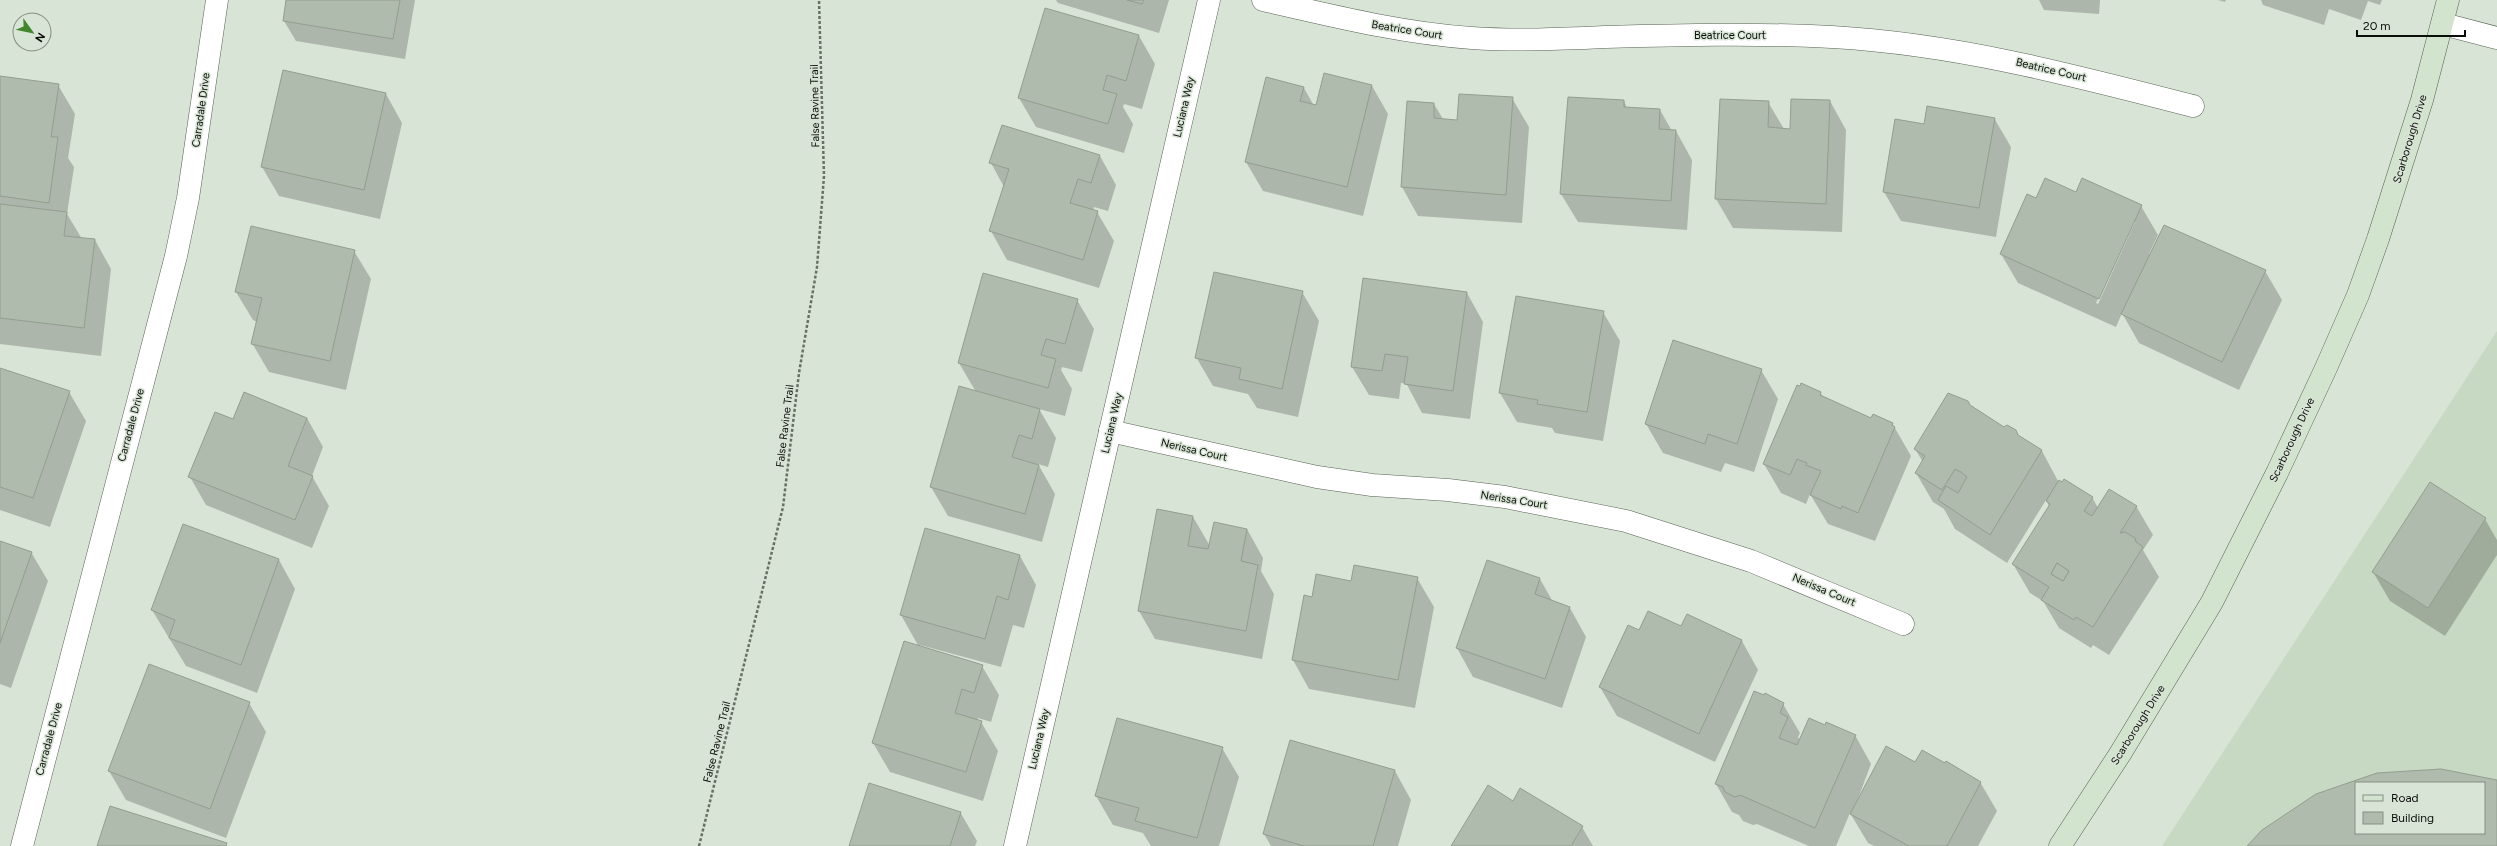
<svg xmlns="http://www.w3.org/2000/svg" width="2497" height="846" font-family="Figtree,sans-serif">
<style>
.built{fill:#c7d8c3;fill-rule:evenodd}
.shadow{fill:#0003;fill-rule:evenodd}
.building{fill:#afbbac;stroke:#939e90;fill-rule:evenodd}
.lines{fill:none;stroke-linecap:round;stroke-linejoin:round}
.street-casing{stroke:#586255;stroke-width:23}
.secondary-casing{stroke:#586255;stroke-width:23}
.path{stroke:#687066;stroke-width:2.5;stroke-dasharray:3 2;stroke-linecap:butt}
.street{stroke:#fff;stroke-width:22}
.secondary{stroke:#d2e3ce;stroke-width:22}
.labels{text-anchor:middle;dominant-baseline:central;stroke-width:3;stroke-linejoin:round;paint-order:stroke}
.street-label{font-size:11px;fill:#0a0e09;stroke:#d8e4d5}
</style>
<rect width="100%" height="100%" fill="#d8e4d5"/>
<path class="built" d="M2497,331V846H2162ZM2356,783H2484V833H2356Z"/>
<g class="shadow">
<polygon points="287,0 415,0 405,59 296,41 284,21"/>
<polygon points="1056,0 1169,0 1159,33 1058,3"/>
<polygon points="2039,0 2100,0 2099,14 2044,10"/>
<polygon points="2218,0 2226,0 2225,2"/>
<polygon points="2261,0 2382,0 2380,5 2368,1 2361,20 2329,9 2324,25 2263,5"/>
<polygon points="1139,36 1155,64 1142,109 1124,104 1123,107 1133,124 1124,153 1036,127 1019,98"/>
<polygon points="0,77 58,85 75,114 68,158 74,167 67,214 82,239 95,240 111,269 101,356 0,344"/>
<polygon points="1372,86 1388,114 1363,216 1263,191 1246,162 1304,88 1314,106 1317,106"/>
<polygon points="386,94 402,123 380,219 279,196 262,167"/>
<polygon points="1512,98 1529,127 1522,223 1418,216 1402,187 1434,104 1443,119 1458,121"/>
<polygon points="1624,101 1627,108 1660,110 1672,131 1676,131 1692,160 1687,230 1578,222 1561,194"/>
<polygon points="1830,101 1846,130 1842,232 1733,228 1716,199 1768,102 1784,129 1791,130"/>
<polygon points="1994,118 2011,147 1996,237 1901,221 1884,192 1925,125"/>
<polygon points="1100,156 1116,185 1108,211 1094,207 1093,211 1097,212 1114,241 1099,288 1007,260 991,231 1004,187 991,163"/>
<path d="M2036,200L2141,206L2158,235L2149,254L2265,271L2282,300L2239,390L2139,343L2122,313L2116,327L2018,283L2001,254ZM2133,222H2135L2098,304L2096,303Z"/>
<polygon points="354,251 371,279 346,390 269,372 252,343 257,322 253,320 236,292"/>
<polygon points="1302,292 1319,321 1298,417 1257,408 1248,394 1213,386 1196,357"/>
<polygon points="1467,293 1483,322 1470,419 1422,413 1406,383 1401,383 1399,399 1369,395 1352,367"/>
<polygon points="1077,300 1094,329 1082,372 1062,367 1061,370 1072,389 1065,416 1039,409 1056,438 1048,467 1038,464 1055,494 1042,542 948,516 931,487 976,392 959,363"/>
<polygon points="1603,312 1620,341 1603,441 1555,433 1552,428 1517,422 1500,393"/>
<polygon points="0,369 69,392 86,421 50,527 0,510"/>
<polygon points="1761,370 1778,399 1754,472 1725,463 1721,472 1663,453 1646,424"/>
<polygon points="1820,392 1824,398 1872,419 1892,423 1911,456 1875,541 1828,524 1810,494 1806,504 1781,493 1764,464"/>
<polygon points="1971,407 2042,451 2058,481 2092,497 2098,508 2136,506 2153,535 2143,550 2159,577 2109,655 2093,645 2091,648 2059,628 2043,601 2030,593 2013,564 2049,506 2046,500 2007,563 1955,529 1944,509 1933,502 1916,473 1923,462 1915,449"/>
<polygon points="307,418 323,447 312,476 329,506 312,548 206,505 190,477"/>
<polygon points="1193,517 1210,546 1247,529 1263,558 1261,571 1274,594 1262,659 1155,639 1139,611"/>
<polygon points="2485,519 2497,540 2497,555 2445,636 2390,601 2373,572"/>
<polygon points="183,525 279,560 295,589 257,693 186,666 152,610"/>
<polygon points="925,530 1020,556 1036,585 1024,628 1013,625 1001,667 920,645 920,647 982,666 999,695 991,722 978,718 977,721 981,722 998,751 983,801 890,772 873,743 919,647 901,615"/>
<polygon points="0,542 31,552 48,581 11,688 0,684"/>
<polygon points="1487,562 1540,579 1553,602 1570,608 1586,637 1562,708 1473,677 1457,648"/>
<polygon points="1417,578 1434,607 1415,708 1309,689 1293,660 1312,598 1352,582"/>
<polygon points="1687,615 1742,641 1758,670 1715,762 1617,716 1600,687 1640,631 1681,628"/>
<polygon points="249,703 266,732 226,838 126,800 109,771"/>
<polygon points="1783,704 1800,733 1798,737 1800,741 1855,735 1871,764 1853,812 1916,763 1980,782 1997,811 1978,846 1874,846 1868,843 1850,813 1836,846 1809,846 1757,824 1753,825 1743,821 1739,815 1732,812 1716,784"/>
<polygon points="1222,748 1239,777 1219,846 1151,846 1143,833 1113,825 1096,796"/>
<polygon points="1395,771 1411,800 1398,846 1271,846 1264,834"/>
<polygon points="1513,802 1582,827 1593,846 1452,846"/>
<polygon points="960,812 977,841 975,846 850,846"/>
</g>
<g class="building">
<polygon points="286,0 400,0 393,39 283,21"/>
<polygon points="1127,0 1144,0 1142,4"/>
<polygon points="1045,8 1139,35 1126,81 1107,75 1103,90 1117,94 1108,124 1018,98"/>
<polygon points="283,70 386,93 364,190 261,167"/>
<polygon points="1324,73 1372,85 1347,187 1245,162 1266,77 1304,87 1300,101 1316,105"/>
<polygon points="0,76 59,84 51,137 58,137 49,203 0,196"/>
<polygon points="1459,94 1513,97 1506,195 1401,187 1407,101 1434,103 1434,118 1457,120"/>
<polygon points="1568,97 1624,100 1624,107 1660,109 1659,129 1676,130 1671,201 1560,194"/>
<polygon points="1720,99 1769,101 1768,127 1790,129 1791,99 1830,100 1826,204 1715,199"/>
<polygon points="1927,106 1995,118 1979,208 1883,192 1895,119 1924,124"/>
<polygon points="1002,125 1100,155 1091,183 1078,179 1070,203 1098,211 1083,260 989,231 1009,169 989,163"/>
<polygon points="2045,178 2076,192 2082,178 2142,205 2099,299 2000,254 2027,194 2036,198"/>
<polygon points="0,204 67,212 64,236 95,239 84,328 0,318"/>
<polygon points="2164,225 2266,270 2222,362 2121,314"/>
<polygon points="251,226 355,250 330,361 251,344 262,298 235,292"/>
<polygon points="1214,272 1303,291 1282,389 1239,379 1241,368 1195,358"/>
<polygon points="983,273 1078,299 1065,344 1046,339 1041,355 1056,359 1048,388 958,363"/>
<polygon points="1363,278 1467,292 1453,391 1404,384 1408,357 1385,354 1382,371 1351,367"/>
<polygon points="1516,296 1604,311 1587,412 1537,404 1538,400 1499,393"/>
<polygon points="1673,340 1762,369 1737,444 1708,434 1705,444 1645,424"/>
<polygon points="0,368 70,391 33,498 0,487"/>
<polygon points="1801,383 1821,392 1820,395 1871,418 1873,414 1893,423 1892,425 1895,427 1858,513 1842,506 1841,509 1810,495 1821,471 1806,465 1807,463 1797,459 1790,475 1763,464 1797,385 1800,386"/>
<polygon points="959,386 1040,409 1032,439 1019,435 1012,457 1039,465 1025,514 930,487"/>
<polygon points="244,392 307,418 288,466 313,476 295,520 188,477 215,412 233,419"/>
<polygon points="1948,393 1968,401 1970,405 2004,427 2007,425 2016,430 2018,435 2042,450 1990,535 1938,500 1946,486 1958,493 1967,477 1961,472 1955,469 1942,490 1915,473 1925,456 1914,449"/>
<path d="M2064,479L2093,497L2084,511L2092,516L2109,489L2137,506L2120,533L2125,532L2135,538L2136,542L2143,547L2093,627L2076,617L2074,620L2041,600L2049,587L2012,564L2050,504L2046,501L2059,480L2062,482ZM2057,563L2069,571L2063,581L2051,574Z"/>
<polygon points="2430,482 2486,518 2428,608 2372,572"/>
<polygon points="1157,509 1193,516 1188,546 1208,549 1214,522 1247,529 1241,561 1258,565 1246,631 1138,611"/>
<polygon points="183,524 279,559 241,665 169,638 175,620 151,610"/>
<polygon points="925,528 1020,555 1008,600 997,596 985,639 900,615"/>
<polygon points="0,541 32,552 0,643"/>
<polygon points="1487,560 1540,578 1535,594 1570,607 1545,679 1456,648"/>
<polygon points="2057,563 2069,571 2063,581 2051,574"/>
<polygon points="1354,565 1418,577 1398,680 1292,660 1304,595 1312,597 1316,574 1351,581"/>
<polygon points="1648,611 1681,626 1687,614 1742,640 1699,734 1599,687 1628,625 1639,630"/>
<polygon points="904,641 983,665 974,693 962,689 955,713 982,721 966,772 872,743"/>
<polygon points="149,664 250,702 210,809 108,771"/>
<polygon points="1754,691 1764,695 1765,693 1784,703 1780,713 1788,717 1779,738 1797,745 1809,718 1825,725 1826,722 1856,735 1815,828 1740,795 1735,797 1725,792 1723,787 1715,784"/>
<polygon points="1117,718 1223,747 1197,838 1135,821 1139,808 1095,796"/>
<polygon points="1290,740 1395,770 1373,846 1304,846 1263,834"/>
<polygon points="1886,746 1915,762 1922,750 1945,763 1946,761 1981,782 1947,846 1909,846 1850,814"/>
<path d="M2441,769L2497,780V846H2247L2262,830L2316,794L2377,773ZM2356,783H2484V833H2356Z"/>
<polygon points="869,783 961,812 950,846 849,846"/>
<polygon points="1488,785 1513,801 1520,788 1583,826 1571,846 1451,846"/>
<polygon points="110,806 227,843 226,846 97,846"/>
</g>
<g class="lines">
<defs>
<g id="street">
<path d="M1263,0C1333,16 1401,33 1472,38C1516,41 1561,39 1605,37C1680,35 1756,33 1832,37C1956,44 2073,75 2193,106"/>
<polyline points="2443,24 2497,38"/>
<polyline points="1110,431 1317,477 1372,485 1448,490 1505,497 1626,521 1751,561 1903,624"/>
<polyline points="22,846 176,256 188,198 217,0"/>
<polyline points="1015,846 1209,0"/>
</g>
<polyline id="secondary" points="2060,846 2120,754 2212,602 2277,473 2326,368 2358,295 2378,239 2422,100 2448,0"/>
</defs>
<use href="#street" class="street-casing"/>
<use href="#secondary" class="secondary-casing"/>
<polyline class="path" points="699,846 783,507 799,373 817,267 824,176 819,0"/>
<use href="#street" class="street"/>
<use href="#secondary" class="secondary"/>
</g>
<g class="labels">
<g class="street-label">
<text transform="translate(1407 30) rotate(9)">Beatrice Court</text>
<text x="1730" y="35">Beatrice Court</text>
<text transform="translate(2051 70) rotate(13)">Beatrice Court</text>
<text transform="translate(815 106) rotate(-91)">False Ravine Trail</text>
<text transform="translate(1184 107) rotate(-77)">Luciana Way</text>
<text transform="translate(201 110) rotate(-82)">Carradale Drive</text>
<text transform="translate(2410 139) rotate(-73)">Scarborough Drive</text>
<text transform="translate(1112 423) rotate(-77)">Luciana Way</text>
<text transform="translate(131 425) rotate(-75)">Carradale Drive</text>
<text transform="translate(785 426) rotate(-83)">False Ravine Trail</text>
<text transform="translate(2292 440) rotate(-65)">Scarborough Drive</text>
<text transform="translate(1194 450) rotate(13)">Nerissa Court</text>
<text transform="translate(1514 500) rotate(9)">Nerissa Court</text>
<text transform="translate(1824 590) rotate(23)">Nerissa Court</text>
<text transform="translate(2138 725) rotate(-58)">Scarborough Drive</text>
<text transform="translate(49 739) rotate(-75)">Carradale Drive</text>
<text transform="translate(1039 739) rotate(-77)">Luciana Way</text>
<text transform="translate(717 742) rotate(-76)">False Ravine Trail</text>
</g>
</g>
<rect x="2355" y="782" width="130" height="52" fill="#d8e4d5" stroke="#868e83"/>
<rect x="2363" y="795" width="20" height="6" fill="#d2e3ce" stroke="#868e83"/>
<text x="2391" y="802" font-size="12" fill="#0a0e09">Road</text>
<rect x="2363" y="812" width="20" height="12" fill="#afbbac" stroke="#868e83"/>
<text x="2391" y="822" font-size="12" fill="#0a0e09">Building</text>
<g transform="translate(32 32) rotate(123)"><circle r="19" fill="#d8e4d5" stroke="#868e83"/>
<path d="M0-3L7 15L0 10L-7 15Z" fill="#3f862c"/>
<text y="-6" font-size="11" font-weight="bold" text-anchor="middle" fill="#0a0e09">N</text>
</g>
<path d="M2357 30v6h108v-6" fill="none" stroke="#0a0e09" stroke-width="2"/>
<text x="2363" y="30" font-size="12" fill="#0a0e09" stroke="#d8e4d5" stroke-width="3" paint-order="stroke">20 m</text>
</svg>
